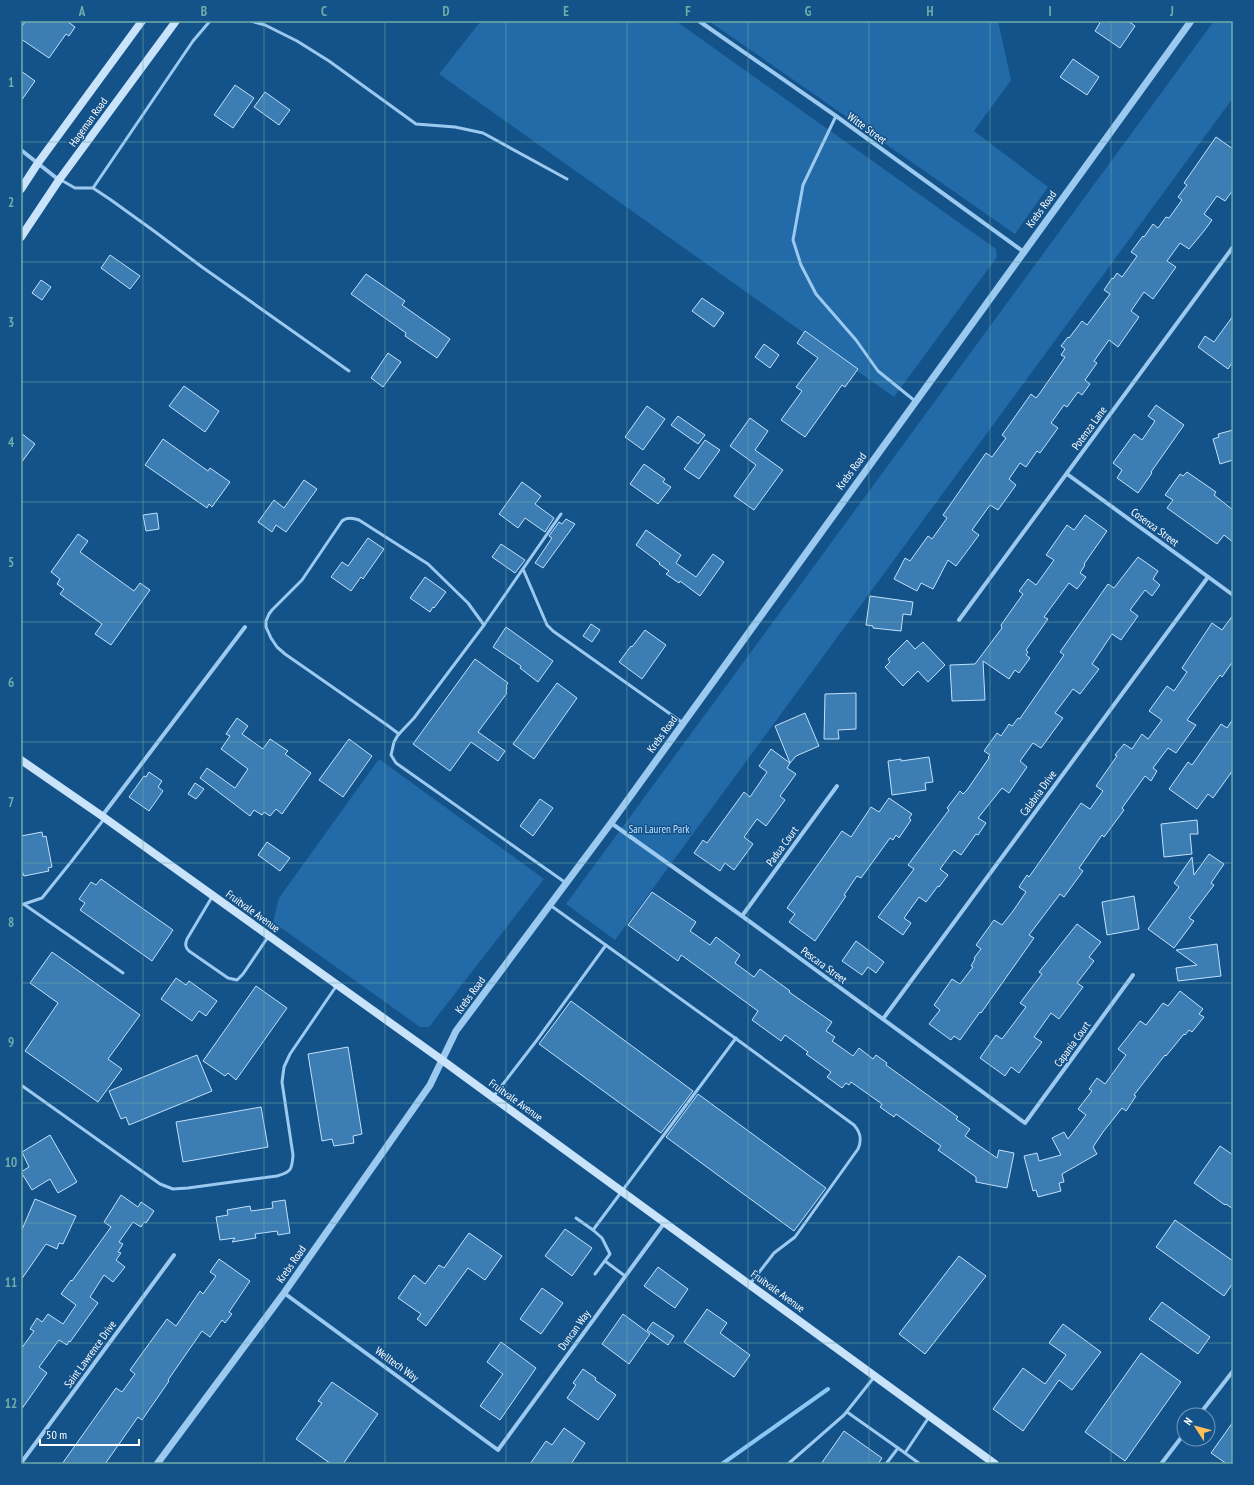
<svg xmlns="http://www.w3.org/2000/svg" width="1254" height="1485" font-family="'PT Sans Narrow',sans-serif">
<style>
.green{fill:#226ba8}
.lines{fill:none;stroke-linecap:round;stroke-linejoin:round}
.stream{stroke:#8cc6f3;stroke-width:4}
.building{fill:#3c7db3;stroke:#c1e1fc}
.service{stroke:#9bc9f0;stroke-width:3}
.minor{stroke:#9bc9f0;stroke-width:4}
.tertiary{stroke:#9bc9f0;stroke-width:7}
.secondary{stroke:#c9e3fb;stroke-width:8}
.grid{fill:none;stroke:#6fada8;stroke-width:1;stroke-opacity:0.55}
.labels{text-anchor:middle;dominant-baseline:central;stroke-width:3;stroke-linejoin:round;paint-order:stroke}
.street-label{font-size:11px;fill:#fff;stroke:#14528a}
.park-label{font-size:11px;fill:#c1e1fc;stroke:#14528a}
.neatline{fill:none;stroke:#6fada8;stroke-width:1.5}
.grid-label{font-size:13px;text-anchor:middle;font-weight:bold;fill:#6fada8}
</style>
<rect width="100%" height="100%" fill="#14528a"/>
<g class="green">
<polygon points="481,21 676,21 996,249 997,257 894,397 439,74"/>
<polygon points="709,21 998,21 1011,80 974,131 1048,187 1015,234"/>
<polygon points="1214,21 1233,21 1233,98 615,940 566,904"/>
<polygon points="379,759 544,879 429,1027 420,1027 273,922 279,898"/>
</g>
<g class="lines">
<polyline class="stream" points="722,1464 828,1389"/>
</g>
<g class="building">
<polygon points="26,21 67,21 75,27 69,36 66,34 49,58 21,39 21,27"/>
<polygon points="1101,21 1128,21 1135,26 1120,48 1095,31"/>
<polygon points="1073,59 1099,77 1087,95 1060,77"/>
<polygon points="21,71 35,81 21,101"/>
<polygon points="235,85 254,98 233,128 214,115"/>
<polygon points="265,92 290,110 279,125 254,107"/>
<polygon points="1216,137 1233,149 1233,190 1225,201 1217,196 1204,214 1212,220 1204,231 1189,249 1180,243 1167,261 1176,267 1153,299 1144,292 1131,311 1139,317 1118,347 1109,340 1094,361 1097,363 1085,380 1090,384 1082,395 1078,392 1067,407 1064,405 1051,423 1058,428 1040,453 1037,451 1026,467 1020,463 1009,479 1016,485 998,510 990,505 972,530 979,535 956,566 948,560 933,589 921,583 917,591 894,579 905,558 910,561 928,536 932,539 947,518 943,515 986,453 992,457 1006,438 1002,435 1031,394 1036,398 1040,393 1065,357 1061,355 1065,349 1061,346 1068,337 1069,338 1082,321 1087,325 1096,313 1110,294 1104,290 1112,278 1113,279 1117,273 1122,277 1135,259 1137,256 1131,252 1143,236 1144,237 1153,224 1158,228 1166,217 1169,218 1182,200 1178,197 1187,185 1184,183"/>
<polygon points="110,255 140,276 130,289 101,268"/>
<polygon points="366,274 405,301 402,305 450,339 437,358 405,336 406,333 351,294"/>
<polygon points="41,280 51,287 42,300 32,293"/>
<polygon points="702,298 724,313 714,327 692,311"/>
<polygon points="1233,316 1233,361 1228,369 1198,347 1205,336 1214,342"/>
<polygon points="805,331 858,369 845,387 842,385 805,437 781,420 802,391 796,387 818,358 797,343"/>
<polygon points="764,344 779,355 770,368 755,357"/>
<polygon points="388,353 401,362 383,387 371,378"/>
<polygon points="184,386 219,411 205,432 169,406"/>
<polygon points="1156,405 1184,425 1151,472 1152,473 1138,493 1117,478 1122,470 1113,463 1134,434 1142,440 1155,421 1148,416"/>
<polygon points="647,406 665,419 643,450 625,437"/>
<polygon points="678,416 705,435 698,444 671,425"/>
<polygon points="750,418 768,431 755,450 783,470 754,510 734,496 756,465 730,446"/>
<polygon points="1233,430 1233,460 1220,464 1213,439 1219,437 1218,434"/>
<polygon points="21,433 35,444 21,463"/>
<polygon points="163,439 208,471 210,468 230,482 212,507 209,504 207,508 145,465"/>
<polygon points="705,440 720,450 699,479 684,469"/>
<polygon points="644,464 665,479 663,482 671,487 658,504 630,484"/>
<polygon points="1187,472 1216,492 1214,495 1233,510 1233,542 1224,535 1217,544 1167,508 1173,500 1165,495 1180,474 1183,476"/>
<polygon points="304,480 317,489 286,532 276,525 272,532 258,522 274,500 284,508"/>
<polygon points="522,482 541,496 535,504 554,518 545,532 525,518 518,528 499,514"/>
<polygon points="157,513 159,529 146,531 143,515"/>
<polygon points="1085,515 1107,531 1084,564 1085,565 1080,573 1086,577 1077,589 1069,583 1044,617 1048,619 1026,650 1028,652 1026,655 1030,658 1019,673 1015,670 1009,679 983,661 985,700 952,701 950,665 975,664 1002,628 1001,625 1023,594 1019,591 1028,579 1036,585 1054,560 1046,555 1067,525 1074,530"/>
<polygon points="566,519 575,524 543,568 535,563 552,538 549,536 559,522 562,524"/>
<polygon points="646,530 681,555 676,563 696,577 713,554 724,562 700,596 680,581 679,583 666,574 669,571 659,564 660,563 636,545"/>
<polygon points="78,534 88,541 80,552 134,591 140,583 150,590 111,645 95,634 102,624 60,594 64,589 57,584 60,579 51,572"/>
<polygon points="368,538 384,549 363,579 361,577 351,591 331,577 342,562 348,566"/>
<polygon points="501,544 525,560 515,573 492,557"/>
<polygon points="1138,557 1158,571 1153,579 1160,585 1152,596 1145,590 1130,610 1138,616 1121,640 1112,634 1092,664 1099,669 1080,694 1073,689 1055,713 1063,718 1041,748 1033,743 1020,761 1027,767 1009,793 1002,788 978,818 986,823 978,835 976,834 961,855 954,850 940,869 948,875 939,887 938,886 926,902 919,897 904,918 911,923 903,935 878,917 914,869 908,865 949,810 947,808 960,791 963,794 967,790 989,758 988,757 990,755 984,751 997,733 1001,736 1009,724 1012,726 1018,718 1020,719 1021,717 1064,655 1060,652 1108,584 1114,588"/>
<polygon points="425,577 446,592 434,608 433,607 430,612 410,598"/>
<polygon points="870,596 913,602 911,615 903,614 901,631 873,628 873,626 866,625"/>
<polygon points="1233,615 1233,661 1222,677 1220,675 1187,720 1196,725 1176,753 1168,748 1153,768 1157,771 1151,781 1145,776 1122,808 1124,810 1104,837 1102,835 1079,868 1083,871 1064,897 1060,894 1029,935 1034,938 981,1013 980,1012 960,1040 954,1036 951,1040 929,1024 940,1010 934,1005 952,979 960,984 973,967 971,966 975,959 974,958 981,949 976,945 994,920 1002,925 1013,911 1026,892 1019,887 1027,875 1029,877 1081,803 1090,809 1103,791 1096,786 1117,756 1115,755 1124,744 1132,749 1142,734 1148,739 1162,720 1149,711 1167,686 1174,691 1187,672 1182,668 1212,623 1222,630"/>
<polygon points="591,624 600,630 592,642 583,636"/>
<polygon points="506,627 553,661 538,682 520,668 521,666 493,647"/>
<polygon points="645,630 666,645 642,679 619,662 631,646 632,647"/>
<polygon points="907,640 915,649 923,642 945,665 928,682 918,671 903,686 885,667 890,662 888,659"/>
<polygon points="475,659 508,683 506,686 507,687 506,692 507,693 478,732 505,751 498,761 471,742 450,771 413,744"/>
<polygon points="557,683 577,698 534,759 513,744"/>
<polygon points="856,693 856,729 838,730 839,739 824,739 825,694"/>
<polygon points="805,713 819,746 796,756 790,763 775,726"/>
<polygon points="237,718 248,726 242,734 263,749 270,739 288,751 285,754 311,773 282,814 276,809 270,816 264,812 262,815 254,810 250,816 200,778 207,768 235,788 248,769 221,749 230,736 226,734"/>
<polygon points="1233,719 1233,770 1213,798 1208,794 1197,809 1169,789 1188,762 1192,765 1221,724 1227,728"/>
<polygon points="349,739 372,756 343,797 319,780"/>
<polygon points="771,749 790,763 787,768 796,774 780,796 785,800 766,826 757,819 744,837 753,844 734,870 725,863 720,871 694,853 703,840 707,843 744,792 750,797 767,772 759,766"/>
<polygon points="929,757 933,782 925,783 926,790 892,795 888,761 901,759 901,761"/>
<polygon points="149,772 162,781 158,787 163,791 149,811 129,797 144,776 146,777"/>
<polygon points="195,783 204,789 196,799 188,794"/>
<polygon points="889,798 912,814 909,818 911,820 899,838 896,835 893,840 890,838 861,878 857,876 844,895 846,896 815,941 789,922 795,914 787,908 842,831 851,837 871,807 879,812"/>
<polygon points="540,799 553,808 533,836 520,826"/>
<polygon points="1197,820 1198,834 1190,834 1192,854 1164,857 1161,824"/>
<polygon points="42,832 43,837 46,836 52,867 48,868 49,871 24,876 22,871 21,871 21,836"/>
<polygon points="267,842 290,858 280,871 258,855"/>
<polygon points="1209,854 1224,864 1211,883 1214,885 1189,918 1194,921 1174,948 1148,929 1179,887 1174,883 1192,857 1194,875"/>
<polygon points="101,879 173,930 152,961 80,910 85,903 79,899 91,882 96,885"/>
<polygon points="652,892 696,922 690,931 710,945 716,937 740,955 735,963 754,977 760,969 790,991 789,992 832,1022 826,1031 835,1037 832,1041 853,1056 859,1048 873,1059 876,1055 887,1063 886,1065 958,1117 956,1119 970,1129 965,1136 997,1158 999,1150 1014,1153 1007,1188 976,1182 976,1177 938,1150 941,1146 896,1114 894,1117 880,1107 882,1104 851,1082 849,1085 846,1083 842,1088 827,1077 831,1072 806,1054 808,1052 785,1035 781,1041 752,1020 758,1011 684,957 681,955 678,961 628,925"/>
<polygon points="1134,896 1139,929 1107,935 1102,902"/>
<polygon points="1077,924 1101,942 1089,957 1094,961 1077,983 1083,987 1059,1019 1051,1013 1034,1037 1042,1042 1019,1073 1011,1067 1005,1076 980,1058 996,1035 1002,1039 1026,1007 1020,1003 1042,974 1039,972"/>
<polygon points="856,941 884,962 876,973 868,967 862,975 842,961"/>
<polygon points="1217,944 1221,976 1178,981 1176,968 1197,965 1176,950"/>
<polygon points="52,952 140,1015 108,1059 122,1069 98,1102 25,1051 58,1003 30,983"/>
<polygon points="176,978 186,985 189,981 217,1001 206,1016 199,1011 192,1021 161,999"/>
<polygon points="256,986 287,1008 236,1080 228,1073 225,1076 203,1061"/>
<polygon points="1180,991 1203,1009 1199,1014 1204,1017 1192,1032 1189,1030 1185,1035 1184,1034 1166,1056 1165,1055 1134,1095 1136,1096 1126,1111 1122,1108 1103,1132 1093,1147 1097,1154 1062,1174 1064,1182 1059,1183 1061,1191 1038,1197 1036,1190 1033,1191 1024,1156 1037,1153 1039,1161 1061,1155 1052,1138 1064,1132 1068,1139 1086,1115 1078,1109 1092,1091 1089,1089 1097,1078 1105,1084 1126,1055 1118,1049 1126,1039 1140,1021 1146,1025 1163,1003 1168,1006"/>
<polygon points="571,1001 693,1091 661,1133 539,1044"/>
<polygon points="348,1047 362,1134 353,1136 354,1143 334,1146 332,1139 322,1141 308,1054"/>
<polygon points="197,1055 212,1091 129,1125 126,1117 121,1119 109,1091"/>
<polygon points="698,1094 826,1188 794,1231 666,1137"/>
<polygon points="261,1107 268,1147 183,1162 176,1122"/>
<polygon points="50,1135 77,1182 58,1193 50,1179 32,1190 21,1172 29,1167 22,1152"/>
<polygon points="1220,1146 1233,1155 1233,1209 1226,1204 1225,1205 1194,1183"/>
<polygon points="121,1195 138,1207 141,1202 154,1211 146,1223 144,1222 141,1227 133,1222 119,1242 123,1244 118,1252 121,1253 116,1260 125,1267 113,1282 104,1275 90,1297 98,1303 70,1342 69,1341 67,1345 59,1340 39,1367 47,1373 21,1410 21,1349 34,1331 30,1329 37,1318 42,1322 48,1314 63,1324 76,1305 61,1294 71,1280 72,1281 111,1227 104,1222"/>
<polygon points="35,1199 76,1216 63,1244 59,1243 57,1249 46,1244 21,1280 21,1232"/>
<polygon points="285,1200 290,1233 278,1235 277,1231 255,1234 256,1238 232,1242 235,1238 220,1240 216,1217 228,1215 227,1210 250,1206 251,1211 273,1208 272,1202"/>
<polygon points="1175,1220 1233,1261 1233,1283 1224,1296 1156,1247"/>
<polygon points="565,1229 592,1248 572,1276 545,1256"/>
<polygon points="469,1233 502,1256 485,1280 468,1268 426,1326 417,1319 421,1314 398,1298 414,1275 425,1284 439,1265 444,1268"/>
<polygon points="959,1256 986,1276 925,1354 899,1334"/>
<polygon points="219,1259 250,1281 229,1312 232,1314 225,1323 222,1320 210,1337 202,1331 168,1380 169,1381 142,1420 138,1417 105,1464 62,1464 116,1388 122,1392 135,1374 130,1370 167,1319 176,1326 200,1291 203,1294 216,1276 210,1272"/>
<polygon points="658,1267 688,1289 675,1308 644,1286"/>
<polygon points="542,1288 563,1303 541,1334 520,1319"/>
<polygon points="1162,1302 1210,1337 1198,1354 1149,1319"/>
<polygon points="707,1309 727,1323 720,1333 750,1355 734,1377 684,1342"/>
<polygon points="623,1314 650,1334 629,1364 602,1344"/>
<polygon points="653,1322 674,1336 668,1345 647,1330"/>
<polygon points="1063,1324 1101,1352 1072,1390 1059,1380 1023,1431 993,1409 1023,1368 1045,1384 1066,1355 1049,1343"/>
<polygon points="501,1342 536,1368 500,1420 480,1406 503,1374 487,1362"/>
<polygon points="1141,1353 1181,1382 1125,1461 1085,1432"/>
<polygon points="583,1369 596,1378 595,1380 616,1395 598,1420 567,1398 576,1385 573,1383"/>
<polygon points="332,1382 378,1414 343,1464 331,1464 296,1439 322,1403 318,1401"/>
<polygon points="1233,1422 1233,1464 1227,1464 1211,1453"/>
<polygon points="564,1428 585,1443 571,1464 530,1464 546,1441 552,1445"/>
<polygon points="844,1431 882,1458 878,1464 821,1464"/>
</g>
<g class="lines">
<g class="service">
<polyline points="251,21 265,25 297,41 329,61 416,124 455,127 483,133 567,179"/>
<polyline points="836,116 803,185 793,240 801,265 816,294 856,340 878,371 915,401"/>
<polyline points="61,180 75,188 93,188 111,200 154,231 202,267 349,371"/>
<polyline points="93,188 193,41 210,21"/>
<polyline points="561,514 484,625 414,718 398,735 394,742 391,755 396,763 566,883"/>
<polyline points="523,569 547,625 553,631 683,723"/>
<path d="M399,734L387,725L285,654L277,647L271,638L266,627V621L269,614L272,610L302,580L342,521C347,517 353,518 359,520L428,564L468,603L484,625"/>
<path d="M212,897L187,939C185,944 185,947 189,951L228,978L237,980L243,974L268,937"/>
<polyline points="21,905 42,898 71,862 104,819"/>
<polyline points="25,905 123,973"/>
<path d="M550,905L735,1038L854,1125C861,1133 862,1140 858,1149L795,1237L774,1253L750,1284"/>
<path d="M21,1085L160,1184L173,1189L188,1188L277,1176C291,1172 292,1170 293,1155L282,1082L284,1067L290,1054L337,985"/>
<polyline points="493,1097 537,1040 606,945"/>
<polyline points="576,1218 593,1230"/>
<polyline points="605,1261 625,1276"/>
<polyline points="595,1274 610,1254 602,1238 593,1230 736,1038"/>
<polyline points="847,1412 905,1453 929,1417"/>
<polyline points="905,1453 920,1464"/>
<polyline points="788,1464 844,1415 875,1376"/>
<polyline points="886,1464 898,1448"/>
</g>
<g class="minor">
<polyline points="699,21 836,116 1024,252"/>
<polyline points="21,150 59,180"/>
<polyline points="1067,474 1233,595"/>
<polyline points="959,620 1233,247"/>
<polyline points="102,816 245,627"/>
<polyline points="611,823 742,916 1025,1123 1133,975"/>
<polyline points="742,916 837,786"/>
<polyline points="883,1019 1208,577"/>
<polyline points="284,1293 498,1450 665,1222"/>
<polyline points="1199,1415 1233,1371"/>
<polyline points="21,1463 174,1255"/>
<polyline points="1161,1464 1184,1434"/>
</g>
<polyline class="tertiary" points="157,1464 284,1293 430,1085 456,1031 611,823 1191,21"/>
<g class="secondary">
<polyline points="21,189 38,163 142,21"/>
<polyline points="21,237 59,180 176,21"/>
<polyline points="21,760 102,816 442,1060 995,1464"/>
</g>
</g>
<path class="grid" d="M143,21V1464M264,21V1464M385,21V1464M506,21V1464M627,21V1464M748,21V1464M869,21V1464M990,21V1464M1111,21V1464M21,142H1233M21,262H1233M21,382H1233M21,502H1233M21,622H1233M21,742H1233M21,863H1233M21,983H1233M21,1103H1233M21,1223H1233M21,1343H1233"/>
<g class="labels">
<g class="street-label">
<text transform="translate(88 122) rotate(-54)">Hageman Road</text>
<text transform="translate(867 128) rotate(36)">Witte Street</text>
<text transform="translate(1041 209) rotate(-54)">Krebs Road</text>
<text transform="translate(1089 428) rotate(-54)">Potenza Lane</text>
<text transform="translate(851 471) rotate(-54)">Krebs Road</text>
<text transform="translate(1155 527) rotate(36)">Cosenza Street</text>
<text transform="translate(662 734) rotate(-54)">Krebs Road</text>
<text transform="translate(1038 793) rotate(-54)">Calabria Drive</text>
<text transform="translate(782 846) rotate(-54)">Padua Court</text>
<text transform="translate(253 911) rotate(36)">Fruitvale Avenue</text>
<text transform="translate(824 965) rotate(36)">Pescara Street</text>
<text transform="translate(470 995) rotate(-54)">Krebs Road</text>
<text transform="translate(1072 1044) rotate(-54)">Capania Court</text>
<text transform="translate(516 1100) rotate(36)">Fruitvale Avenue</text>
<text transform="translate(291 1264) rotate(-55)">Krebs Road</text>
<text transform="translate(778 1291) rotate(36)">Fruitvale Avenue</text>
<text transform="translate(574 1330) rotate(-54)">Duncan Way</text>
<text transform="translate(90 1354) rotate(-54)">Saint Lawrence Drive</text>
<text transform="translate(397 1364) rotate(36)">Welltech Way</text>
</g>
<g class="park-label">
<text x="659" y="829">San Lauren Park</text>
</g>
</g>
<rect width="1254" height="1485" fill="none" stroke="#14528a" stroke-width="44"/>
<g transform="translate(1196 1427) rotate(306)"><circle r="19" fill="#14528a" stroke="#7297b9"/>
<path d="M0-3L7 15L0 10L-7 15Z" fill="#ffbf5a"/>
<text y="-6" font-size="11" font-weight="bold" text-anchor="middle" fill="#ffffff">N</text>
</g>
<path d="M40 1439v6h99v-6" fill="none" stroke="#ffffff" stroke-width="2"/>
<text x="46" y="1439" font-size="12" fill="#ffffff" stroke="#14528a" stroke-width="3" paint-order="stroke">50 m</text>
<rect x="22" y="22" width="1210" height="1441" class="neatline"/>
<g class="grid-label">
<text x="82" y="16">A</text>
<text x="204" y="16">B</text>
<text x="324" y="16">C</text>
<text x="446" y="16">D</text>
<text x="566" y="16">E</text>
<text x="688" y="16">F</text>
<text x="808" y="16">G</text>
<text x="930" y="16">H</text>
<text x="1050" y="16">I</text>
<text x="1172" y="16">J</text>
<text x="11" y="87">1</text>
<text x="11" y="207">2</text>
<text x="11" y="327">3</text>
<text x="11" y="447">4</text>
<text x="11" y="567">5</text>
<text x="11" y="687">6</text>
<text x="11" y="807">7</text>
<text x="11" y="927">8</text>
<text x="11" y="1047">9</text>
<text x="11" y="1167">10</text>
<text x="11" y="1287">11</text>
<text x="11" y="1408">12</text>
</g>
</svg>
